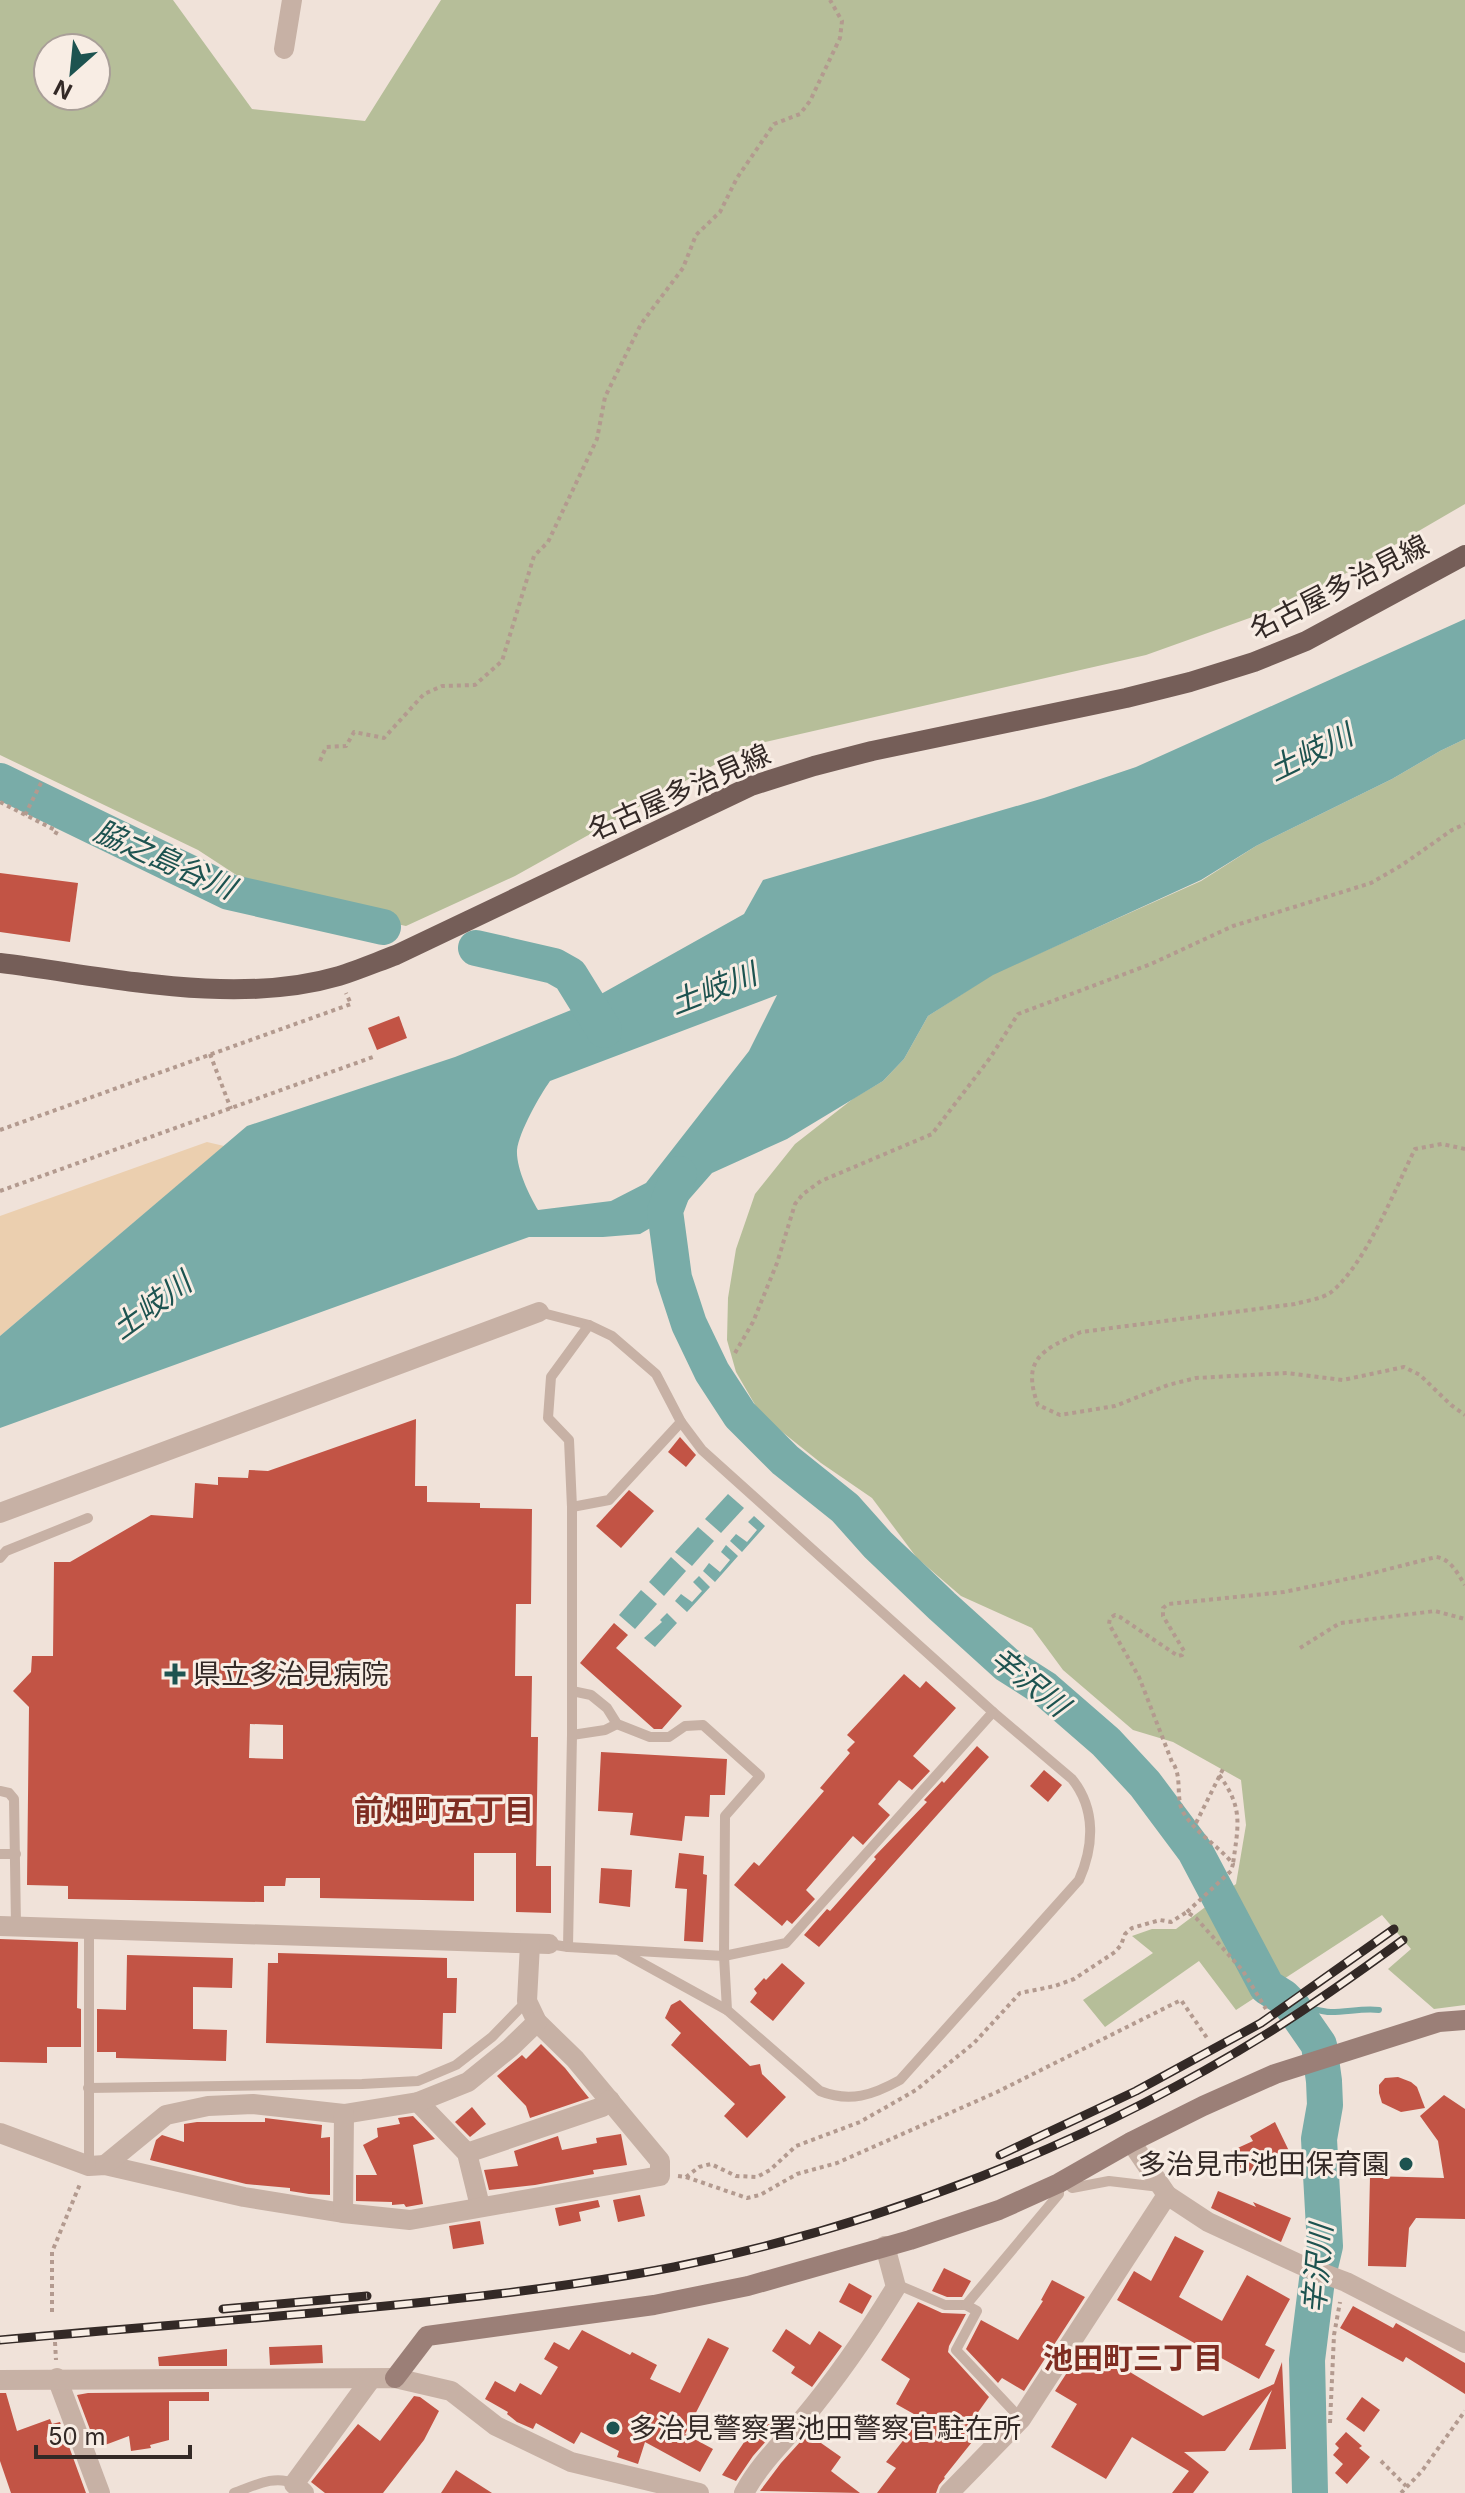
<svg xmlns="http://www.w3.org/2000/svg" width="1465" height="2493" font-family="Inter,'Noto Sans JP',sans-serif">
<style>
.green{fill:#b6be99;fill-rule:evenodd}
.sand{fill:#ebcfaf}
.water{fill:#79aca8;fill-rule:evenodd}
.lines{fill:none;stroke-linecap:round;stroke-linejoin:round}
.stream{stroke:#79aca8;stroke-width:6}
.river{stroke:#79aca8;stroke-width:36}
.building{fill:#c25445;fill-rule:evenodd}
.path{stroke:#b39a8f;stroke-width:4;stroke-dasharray:4 4;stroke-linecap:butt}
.lane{stroke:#c7b1a5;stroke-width:10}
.street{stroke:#c7b1a5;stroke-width:20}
.secondary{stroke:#9b7f77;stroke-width:20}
.primary{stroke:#755e58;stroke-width:20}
.rail-casing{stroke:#332926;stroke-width:9}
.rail{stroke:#f8ede4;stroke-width:6;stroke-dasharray:18;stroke-linecap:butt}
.poi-dot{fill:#1d5350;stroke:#f8ede4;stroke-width:3}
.labels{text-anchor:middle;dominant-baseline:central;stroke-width:6;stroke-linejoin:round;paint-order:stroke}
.street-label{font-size:28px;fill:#332926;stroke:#f8ede4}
.poi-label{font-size:28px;fill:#332926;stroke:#f8ede4;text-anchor:start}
.water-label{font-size:30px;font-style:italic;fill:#1d5350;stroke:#f8ede4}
.neighbourhood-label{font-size:30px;font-weight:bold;fill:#7f2d22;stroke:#f8ede4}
</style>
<rect width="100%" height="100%" fill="#f0e2d9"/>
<g class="green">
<path d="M0,0H173L252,109L365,121L441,0H1465V504L1300,600L1146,655L748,746L515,876L406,926L270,897L198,850L0,755ZM96,48V96H48V48Z"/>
<polygon points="1465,739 1465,2005 1434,2009 1388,1969 1411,1949 1382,1915 1236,2010 1199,1961 1105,2027 1083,2000 1153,1953 1132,1936 1152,1929 1176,1929 1236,1884 1246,1825 1241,1780 1173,1742 1133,1730 1063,1670 1032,1628 961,1596 917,1558 872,1498 821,1463 761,1415 736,1372 727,1340 728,1298 736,1249 755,1194 795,1144 854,1098 883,1081 904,1059 928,1016 993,974 1201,881 1256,846 1392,779 1440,751"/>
</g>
<polygon class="sand" points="207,1142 224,1146 0,1336 0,1216"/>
<g class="water">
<path d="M1465,619V739L1440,751L1392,779L1256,846L1201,880L993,975L928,1016L904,1059L883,1081L787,1139L712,1173L678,1212L640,1234L603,1237H529L0,1428V1336L247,1126L455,1057L576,1008L744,914L763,880L1044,798L1136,767ZM777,995L749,1051L646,1183L611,1201L538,1210C529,1195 516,1168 517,1150C519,1132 540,1095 550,1081Z"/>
<polygon points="728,1494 744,1508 721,1533 705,1519"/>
<polygon points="754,1516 765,1526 742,1552 730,1541 736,1534 747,1542 757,1530 748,1522"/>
<polygon points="698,1527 714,1541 692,1566 675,1552"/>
<polygon points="726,1545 738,1556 715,1582 703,1571 709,1563 720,1572 730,1560 721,1552"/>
<polygon points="671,1557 686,1571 664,1596 649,1582"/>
<polygon points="699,1576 710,1587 687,1612 675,1601 681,1594 692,1602 702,1591 693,1582"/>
<polygon points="641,1590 657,1604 635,1629 619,1615"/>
<polygon points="667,1613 677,1623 655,1647 644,1638 662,1622 660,1620"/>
</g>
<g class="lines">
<path class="stream" d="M1292,2006C1305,2004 1317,2012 1331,2012C1348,2012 1363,2008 1379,2010"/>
<g class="river">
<polyline points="0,781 229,892 383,927"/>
<polyline points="476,948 554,966 570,975 604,1030"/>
<polyline points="679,1174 665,1211 674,1278 689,1324 712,1372 740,1415 785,1460 845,1508 878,1545 942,1606 1006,1664 1045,1689 1106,1742 1145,1784 1195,1851 1267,1987 1283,1997 1292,2006 1319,2045 1324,2081 1325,2105 1319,2139 1325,2246 1317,2280 1307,2360 1310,2493"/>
</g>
</g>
<g class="building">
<polygon points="0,873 78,883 70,942 0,932"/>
<polygon points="399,1016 407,1038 377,1050 368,1028"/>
<path d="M416,1419L415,1486H427V1502L480,1503V1508L532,1509L531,1604H516L515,1676H532L531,1737H538L536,1866H551V1913L516,1912V1853H474V1901L320,1898V1878H286L285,1886H264V1902L68,1899V1886L27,1885L29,1707L13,1691L31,1672L32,1656H53L54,1562H70L151,1515L193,1518L195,1483L218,1485V1477L248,1478L249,1470L268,1471ZM250,1724L283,1725V1759L249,1758Z"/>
<polygon points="680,1437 696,1455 686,1467 668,1452"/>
<polygon points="629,1490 654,1511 621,1548 596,1526"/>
<polygon points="614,1623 628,1635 616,1648 682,1706 662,1729 654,1729 580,1663"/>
<polygon points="904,1674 920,1688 926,1681 956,1708 913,1756 930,1771 912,1790 899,1780 878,1804 890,1815 863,1845 853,1836 806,1890 815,1899 792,1924 787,1920 782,1926 734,1885 754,1862 759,1866 824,1791 820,1788 850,1753 847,1750 855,1742 847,1735"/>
<polygon points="977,1746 989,1757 819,1947 804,1935 827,1909 830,1911 876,1859 874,1857 927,1802 924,1800 942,1781 944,1783"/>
<polygon points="601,1752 727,1759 725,1795 710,1795 709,1817 685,1816 682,1841 630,1835 633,1813 598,1811"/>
<polygon points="1044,1770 1062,1785 1048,1802 1030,1786"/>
<polygon points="679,1853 704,1856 703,1874 707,1875 703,1942 684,1941 687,1889 675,1888"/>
<polygon points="601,1868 632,1870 630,1907 599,1903"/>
<polygon points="0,1939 78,1942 77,2008 81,2009 81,2047 47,2047 47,2063 0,2062"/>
<polygon points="278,1953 447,1958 447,1978 457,1978 456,2013 443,2013 442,2049 266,2043 268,1963 278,1963"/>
<polygon points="127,1955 233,1958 232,1988 193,1987 193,2029 227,2030 226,2061 116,2058 116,2052 97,2052 97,2009 126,2010"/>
<polygon points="782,1963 805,1983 773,2021 750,2002 757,1993 754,1989 764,1978 766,1980"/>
<polygon points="680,2000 750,2066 760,2064 762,2074 786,2097 747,2138 724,2116 735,2104 671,2045 681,2033 665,2018 671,2005"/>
<polygon points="541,2044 565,2068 589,2098 530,2118 526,2106 497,2076 522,2055 526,2059"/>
<polygon points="1398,2077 1411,2082 1417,2087 1425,2108 1401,2112 1382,2103 1379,2093 1379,2085 1385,2078"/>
<polygon points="1444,2095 1465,2109 1465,2219 1416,2218 1409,2228 1406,2267 1368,2266 1370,2176 1444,2178 1438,2141 1420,2116"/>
<polygon points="472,2107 486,2124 470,2137 455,2122"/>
<polygon points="413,2116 435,2139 413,2145 423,2204 406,2207 404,2204 392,2205 392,2202 356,2201 356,2175 377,2175 363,2145 378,2137 377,2128 400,2124 398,2118"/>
<polygon points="265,2118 322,2125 321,2138 330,2137 330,2195 309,2194 290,2191 290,2188 246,2184 150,2160 156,2140 162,2135 184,2142 184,2124 197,2122 265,2122"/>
<polygon points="1275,2122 1290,2153 1241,2175 1231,2151 1253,2141 1250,2136"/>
<polygon points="621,2134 627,2165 593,2170 594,2174 535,2185 489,2190 484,2170 518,2166 514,2151 558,2136 562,2150 597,2143 596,2138"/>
<polygon points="1218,2191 1256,2207 1253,2202 1291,2218 1281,2242 1211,2208"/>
<polygon points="640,2195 645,2216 618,2222 613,2200"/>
<polygon points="598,2200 600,2207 579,2212 581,2221 559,2226 555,2208"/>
<polygon points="480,2221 484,2244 453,2249 449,2226"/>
<polygon points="1175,2236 1204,2251 1179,2297 1222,2321 1247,2275 1290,2299 1265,2345 1275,2350 1259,2379 1117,2300 1134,2271 1151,2281"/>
<polygon points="944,2268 971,2281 962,2297 947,2297 932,2291"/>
<polygon points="1052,2280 1085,2297 1024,2391 1002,2378 998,2383 966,2349 981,2320 1018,2340 1043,2301 1041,2300"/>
<polygon points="849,2283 872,2296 862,2314 839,2302"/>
<polygon points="918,2302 942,2313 966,2314 949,2346 948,2352 989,2397 966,2429 976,2437 944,2477 945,2478 939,2485 936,2493 877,2493 896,2468 886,2462 921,2418 896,2404 910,2379 881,2360"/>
<polygon points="1353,2306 1393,2328 1396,2323 1465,2363 1465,2394 1406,2357 1403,2362 1340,2328"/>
<polygon points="786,2329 810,2345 819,2331 842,2346 812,2387 791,2373 795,2367 772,2351"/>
<polygon points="582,2330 630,2355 632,2352 657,2365 650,2379 680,2393 708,2338 729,2348 685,2434 713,2449 700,2472 645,2442 638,2464 617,2457 619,2451 581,2432 574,2444 536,2423 533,2429 517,2422 507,2414 508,2412 485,2399 495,2381 515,2392 520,2383 541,2395 558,2367 544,2359 554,2342 569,2350"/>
<polygon points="322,2345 323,2363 270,2365 269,2347"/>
<polygon points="1085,2345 1203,2416 1274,2384 1282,2362 1286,2449 1249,2450 1272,2390 1225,2451 1184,2452 1209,2472 1193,2493 1172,2493 1189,2471 1132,2437 1106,2479 1051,2447 1077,2404 1055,2391"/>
<polygon points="227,2349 227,2366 159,2366 158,2357"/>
<polygon points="209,2392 209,2401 169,2401 169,2440 150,2445 151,2448 131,2451 129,2436 97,2448 77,2395 88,2393"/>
<polygon points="0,2393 6,2393 17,2431 50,2419 52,2424 60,2422 86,2493 11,2493 0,2461"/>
<polygon points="414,2396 420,2397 439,2411 424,2440 383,2493 325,2493 311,2482 358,2424 380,2441"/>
<polygon points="1362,2397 1380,2410 1364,2432 1346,2419"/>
<polygon points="761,2417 776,2430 753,2456 736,2481 722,2475"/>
<polygon points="811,2430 824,2439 821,2443 841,2457 831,2471 860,2493 760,2491 781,2463"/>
<polygon points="1346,2432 1362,2446 1359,2448 1370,2457 1347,2484 1335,2473 1343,2464 1333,2455 1339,2448 1335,2444"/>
<polygon points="456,2470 492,2493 441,2493"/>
</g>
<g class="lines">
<g class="path">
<polyline points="320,761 326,747 346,746 354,732 384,738 424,694 442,686 475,685 502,661 534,556 548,542 597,439 605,397 641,324 683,268 696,235 720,212 737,178 774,124 800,114 810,101 840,38 842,21 830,0"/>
<polyline points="0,802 57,831 54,837"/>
<polyline points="25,815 42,781"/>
<polyline points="210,1054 231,1109"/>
<polyline points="0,1130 351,1004 346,993"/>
<path d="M1465,1149L1442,1144L1415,1149C1395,1189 1365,1266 1330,1293C1321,1299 1305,1301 1295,1304L1081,1332C1042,1350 1021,1359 1038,1405L1060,1415L1115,1406L1168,1385L1196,1378L1287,1373L1343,1380L1404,1367L1420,1375L1451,1405L1465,1415"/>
<polyline points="0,1191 373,1057"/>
<polyline points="735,1353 753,1322 777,1263 795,1204 803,1194 821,1181 932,1134 990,1058 1018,1014 1151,964 1233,926 1371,883 1402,865 1452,830 1465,824"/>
<polyline points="1300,1648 1340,1623 1435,1611 1465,1619"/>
<path d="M1219,1775C1244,1808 1238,1826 1233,1864"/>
<polyline points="1196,1823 1223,1769"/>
<path d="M1187,1912L1231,1871L1233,1864C1218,1845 1196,1834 1183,1812C1175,1797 1183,1776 1172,1762L1139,1677L1109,1624L1110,1618L1115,1615L1120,1617L1178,1656L1182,1655L1184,1651L1163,1616V1608L1168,1604L1284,1592L1361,1576L1436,1557C1451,1559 1457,1573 1465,1585"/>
<polyline points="678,2176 686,2177 699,2167 711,2164 736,2176 757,2177 770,2170 796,2146 860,2122 916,2090 974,2043 1020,1993 1055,1986 1074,1979 1115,1952 1121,1945 1125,1934 1132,1928 1160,1920 1171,1922 1187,1912 1196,1918 1243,1971 1266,2009"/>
<polyline points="686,2177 747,2198 760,2195 797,2174 837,2163 997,2092 1181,2000 1207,2038"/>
<polyline points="52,2312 52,2252 80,2184"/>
<polyline points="55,2342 56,2360"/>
<polyline points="1330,2423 1334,2335 1340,2302"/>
<polyline points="1381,2461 1406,2486"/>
<polyline points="1401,2493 1422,2471 1465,2411"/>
</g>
<g class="lane">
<path d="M539,1312L589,1325L612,1336L656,1374L681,1422L702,1450L993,1712L1072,1779C1096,1809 1094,1846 1079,1880L900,2080C873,2095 850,2103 820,2091L727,2010L724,1956L725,1816L760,1776L703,1725L685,1726L669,1737H650L617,1724L607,1708L591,1695L572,1691"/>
<polyline points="572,1507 609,1500 681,1422"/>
<polyline points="0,1558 6,1551 88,1518"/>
<polyline points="572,1735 605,1730 617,1724"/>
<polyline points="0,1791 9,1793 14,1799 16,1926"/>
<polyline points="0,1854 16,1854"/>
<polyline points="549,1944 568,1947 572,1735 572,1507 569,1440 548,1418 551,1377 589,1325"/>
<polyline points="568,1947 724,1956 786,1943 993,1712"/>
<polyline points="620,1951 727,2010"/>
<polyline points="88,2088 362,2084 418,2081 456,2065 492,2037 527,2001"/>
<polyline points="89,2166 89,1930"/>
<polyline points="1064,2180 1072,2188 1109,2181 1160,2187"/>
<polyline points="896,2287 903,2287 945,2305 966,2305 977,2311 956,2350 1021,2419"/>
<polyline points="966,2305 1059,2194 1059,2183"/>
<path d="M234,2493C254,2486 275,2474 294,2484"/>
</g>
<g class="street">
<polyline points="284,49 292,0"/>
<polyline points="0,1513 539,1312"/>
<polyline points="0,1926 549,1944"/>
<polyline points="418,2102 467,2153 480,2206"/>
<polyline points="0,2133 89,2166 105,2165 244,2197 343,2213 410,2220 660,2176 660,2161 575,2059 537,2022 527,2001 530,1944"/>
<polyline points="467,2153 602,2107 610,2100"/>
<polyline points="105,2165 166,2115 208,2106 253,2104 344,2114 418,2102 468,2082 510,2048 537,2022"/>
<polyline points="1167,2195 1208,2222 1301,2265 1346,2282 1465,2343"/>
<polyline points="343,2213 344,2114"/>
<polyline points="57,2378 100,2493"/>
<polyline points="0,2380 395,2378 451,2391 496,2426 571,2462 699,2493"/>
<polyline points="304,2493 294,2484 371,2379"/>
<path d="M744,2493C759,2465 781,2444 802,2420C837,2378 868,2333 896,2287L885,2246"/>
<polyline points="949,2493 1021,2419 1167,2195 1131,2142"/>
</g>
<polyline class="secondary" points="395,2378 427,2336 654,2305 748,2286 910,2240 999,2210 1059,2183 1131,2142 1203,2106 1275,2074 1439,2022 1465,2020"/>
<path class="primary" d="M0,963C107,976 233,1007 339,976C358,970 377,962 396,955L751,786L814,766L872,751L1126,698L1190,682L1254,662L1306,641L1465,555"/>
<defs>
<g id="rail">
<polyline points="1000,2155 1136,2091 1261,2023 1394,1929"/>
<polyline points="223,2309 367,2296"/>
<path d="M0,2340C121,2329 243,2320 364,2308C468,2298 571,2287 674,2267C882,2225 1088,2145 1268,2033C1314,2004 1359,1972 1403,1940"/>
</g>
</defs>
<use href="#rail" class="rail-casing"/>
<use href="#rail" class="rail"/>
</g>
<g class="poi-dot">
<path d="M171 1662h8v8h8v8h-8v8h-8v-8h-8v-8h8z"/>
<circle cx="1406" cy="2164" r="8"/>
<circle cx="613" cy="2428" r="8"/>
</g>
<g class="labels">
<g class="street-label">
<text transform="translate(1339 587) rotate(-27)">名古屋多治見線</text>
<text transform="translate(679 792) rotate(-24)">名古屋多治見線</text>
</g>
<g class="poi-label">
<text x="193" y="1674">県立多治見病院</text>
<text x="1390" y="2164" text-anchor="end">多治見市池田保育園</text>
<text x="629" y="2428">多治見警察署池田警察官駐在所</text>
</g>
<g class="water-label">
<text transform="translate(1310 752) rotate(-26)">土岐川</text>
<text transform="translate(165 859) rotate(24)">脇之島谷川</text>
<text transform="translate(713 988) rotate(-21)">土岐川</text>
<text transform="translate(151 1305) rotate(-36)">土岐川</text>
<text transform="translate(1030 1681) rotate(39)">辛沢川</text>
<text transform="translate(1317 2269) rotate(-85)">辛沢川</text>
</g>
<g class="neighbourhood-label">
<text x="444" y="1810">前畑町五丁目</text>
<text x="1133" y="2358">池田町三丁目</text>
</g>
</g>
<g transform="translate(72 72) rotate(207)"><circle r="38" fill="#f8ede4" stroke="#a99f98" stroke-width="2"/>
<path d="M0-6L14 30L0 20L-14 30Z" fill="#1d5350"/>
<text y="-12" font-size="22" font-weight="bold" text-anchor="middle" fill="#332926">N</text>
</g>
<path d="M36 2445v12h154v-12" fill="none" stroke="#332926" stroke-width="4"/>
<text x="48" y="2445" font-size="24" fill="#332926" stroke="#f8ede4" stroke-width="6" paint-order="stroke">50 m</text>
</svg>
